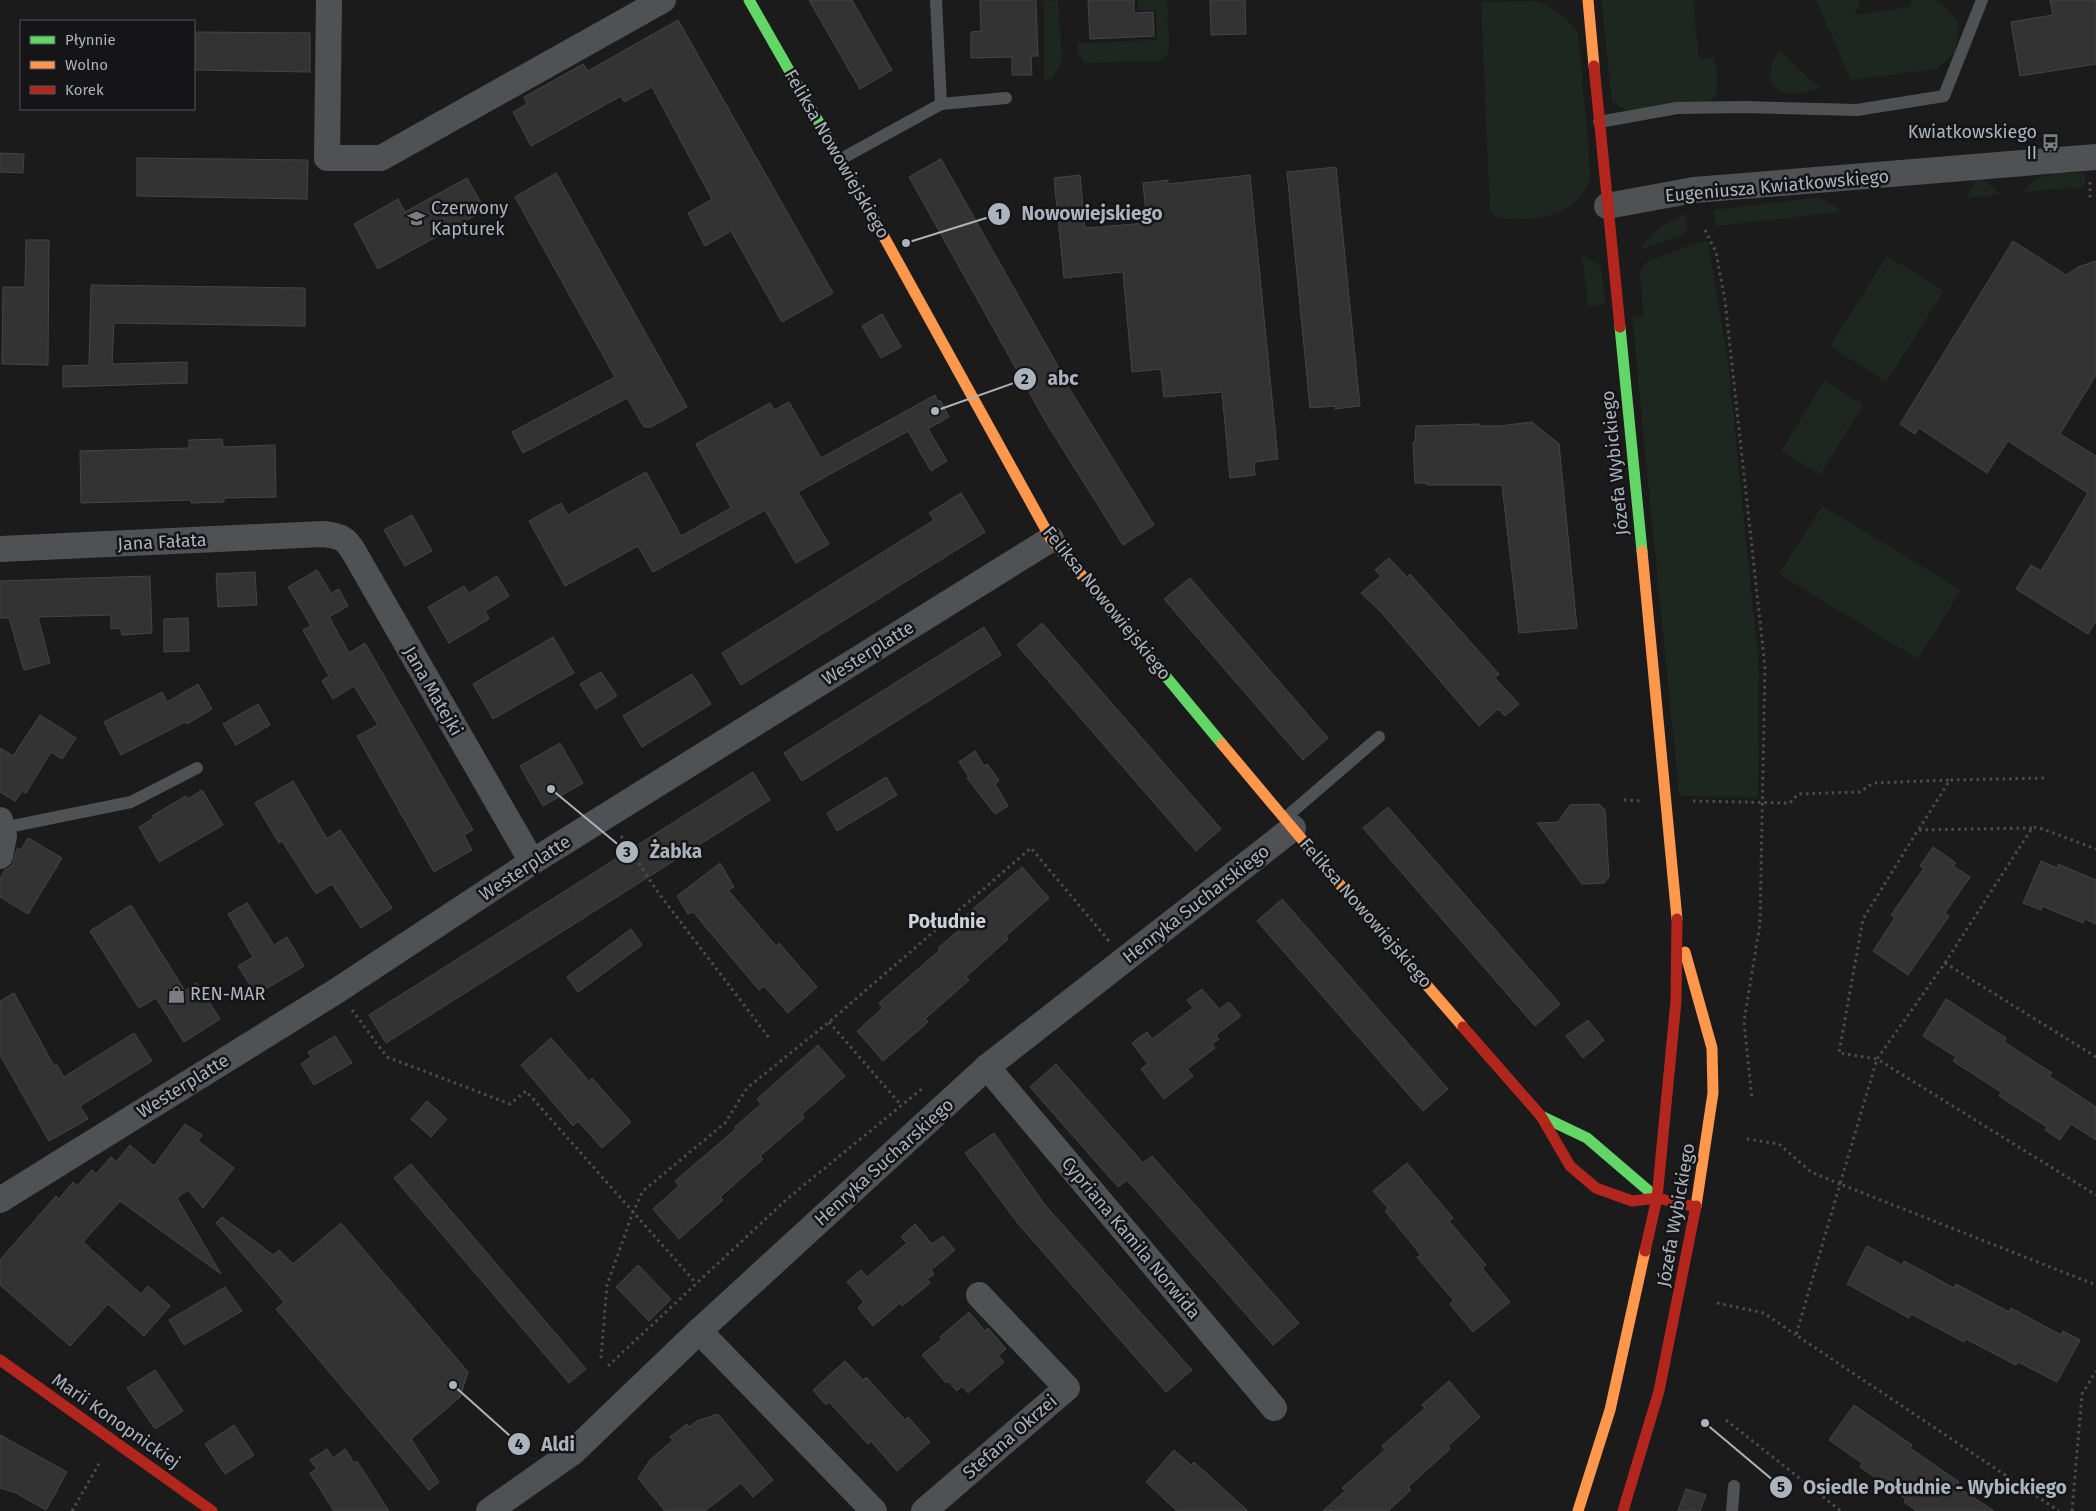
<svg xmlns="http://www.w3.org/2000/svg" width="2096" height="1511" font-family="'Fira Sans',sans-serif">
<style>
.green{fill:#1e271f}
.building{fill:#333334;stroke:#444548}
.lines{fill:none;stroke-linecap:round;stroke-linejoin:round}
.path{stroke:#4b4d4f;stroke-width:3;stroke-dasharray:2.5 4;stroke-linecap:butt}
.lane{stroke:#4f5155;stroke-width:12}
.street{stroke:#4f5155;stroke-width:26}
.fast{stroke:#63d668;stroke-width:11}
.slow{stroke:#ff974d;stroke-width:11}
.jam{stroke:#b3261e;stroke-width:11}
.labels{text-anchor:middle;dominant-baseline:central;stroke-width:5;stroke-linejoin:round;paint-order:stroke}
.poi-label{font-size:18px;fill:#abb3bd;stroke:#151518;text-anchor:start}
.street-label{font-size:18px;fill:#abb3bd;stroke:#151518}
.neighbourhood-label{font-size:19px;font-weight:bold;fill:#cdd1d9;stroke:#151518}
.leader{fill:none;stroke:#abb3bd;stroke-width:2}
.callout-dot{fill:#abb3bd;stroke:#151518;stroke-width:2}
.mark-label{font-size:15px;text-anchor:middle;font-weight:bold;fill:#111}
.callout-label{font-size:19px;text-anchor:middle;font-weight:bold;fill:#abb3bd;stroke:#151518;stroke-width:5;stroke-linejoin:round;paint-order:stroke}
</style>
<rect width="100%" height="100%" fill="#1b1b1c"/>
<g class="green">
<polygon points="1058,0 1062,61 1053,77 1044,82 1044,1"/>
<polygon points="1138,0 1167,0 1169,49 1167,56 1159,61 1089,63 1083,62 1078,51 1078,43 1157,40 1156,10 1138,10"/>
<path d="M1601,0H1693L1699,59L1714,57C1716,72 1723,90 1710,102L1633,115L1612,101Z"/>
<polygon points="1816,0 1860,0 1859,8 1855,10 1856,15 1910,7 1912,0 1934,0 1942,3 1957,20 1959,30 1955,52 1937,69 1851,80"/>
<path d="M1537,1C1555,8 1566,17 1578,32L1591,178C1578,210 1550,219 1518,219C1506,219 1498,220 1490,210L1481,2Z"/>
<path d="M1780,51L1820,88C1810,90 1799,94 1789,93C1765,92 1767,64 1780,51Z"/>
<path d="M2085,172V187L2024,192C2036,170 2063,174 2085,172Z"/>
<polygon points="1976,179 1982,179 2001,194 1967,198"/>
<polygon points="1820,197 1836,207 1840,212 1716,226 1714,210"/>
<path d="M1686,214L1688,229L1684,234L1640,250C1653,230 1664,224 1686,214Z"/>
<polygon points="1708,241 1728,361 1759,669 1758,797 1679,796 1632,317 1643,316 1640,271 1646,262 1690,245"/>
<polygon points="1582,254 1601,267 1605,305 1588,306"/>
<polygon points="1887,256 1944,291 1886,382 1830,346"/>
<polygon points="1824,381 1863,405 1820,475 1781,451"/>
<polygon points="1822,506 1961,590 1918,659 1779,574"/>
</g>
<g class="building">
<polygon points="809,0 852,0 892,70 860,89"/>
<polygon points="980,0 1036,0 1038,56 1031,56 1032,75 1012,75 1012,57 971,58 971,32 981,31"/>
<polygon points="1088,0 1134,0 1134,13 1153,12 1154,36 1090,39"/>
<polygon points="1210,0 1245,0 1246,34 1211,35"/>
<polygon points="2050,0 2096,0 2096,64 2020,76 2011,22 2053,15"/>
<polygon points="678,20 833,293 782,322 731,231 705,246 688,213 712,199 652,87 624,102 621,96 531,146 513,112 527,104 524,97 583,64 588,71"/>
<polygon points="194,32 310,33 310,72 194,70"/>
<polygon points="0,153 24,154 23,173 0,172"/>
<polygon points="137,158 308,160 307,199 137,196"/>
<polygon points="941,159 1068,384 1067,385 1154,525 1123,545 1047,424 909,177"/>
<polygon points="1336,167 1360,406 1335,409 1335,406 1310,408 1287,172"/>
<polygon points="556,173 687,407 651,427 644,427 627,398 523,453 512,432 615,377 515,197"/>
<polygon points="1080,175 1085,228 1147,223 1143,183 1168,180 1168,184 1250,175 1278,459 1254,462 1255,475 1230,478 1222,392 1164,397 1161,369 1132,372 1123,272 1064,278 1054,178"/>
<polygon points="467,178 485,210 378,269 354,224 398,199 405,212"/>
<polygon points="26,240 49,240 48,365 2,364 3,287 25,287"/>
<polygon points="2013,241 2066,275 2078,267 2096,261 2096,375 2060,434 2096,456 2096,621 2088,634 2016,589 2031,565 2041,571 2088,493 2008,441 1987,473 1919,428 1915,434 1900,424"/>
<polygon points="91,285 305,288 305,326 114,323 112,364 187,362 187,383 63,387 63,366 89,365"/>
<polygon points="882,314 901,347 881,358 862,326"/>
<polygon points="935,395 938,402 940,400 949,417 928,429 947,461 931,471 908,431 798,492 829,544 796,563 765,510 653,572 638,546 565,586 529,521 561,503 568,515 646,472 681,536 731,508 696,444 770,403 774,410 789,402 821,458"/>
<polygon points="1532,422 1559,444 1577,628 1519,633 1502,485 1426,485 1426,483 1415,483 1413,442 1415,442 1416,426 1479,424 1480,426 1500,426"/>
<polygon points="222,439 223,447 275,445 276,497 224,498 224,502 191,503 191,500 81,503 80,451 189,448 189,440"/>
<polygon points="961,493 985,532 741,685 722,653 934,520 929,513"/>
<polygon points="412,515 432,551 405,566 384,530"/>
<polygon points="1389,558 1407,577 1410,574 1499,674 1495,678 1519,704 1505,716 1498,709 1479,726 1381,612 1361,593 1381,576 1375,570"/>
<polygon points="317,570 331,593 339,589 348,606 329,617 349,653 365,643 473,830 464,835 472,850 434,872 357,736 378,725 354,686 333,699 322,681 329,676 303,630 311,626 288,587"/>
<polygon points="255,572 257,605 218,607 216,574"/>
<polygon points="150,576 152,633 122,635 121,628 111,629 111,615 38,617 50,663 24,670 9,618 0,618 0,581"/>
<polygon points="497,576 509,596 485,611 489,619 449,643 428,607 464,586 469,593"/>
<polygon points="1190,578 1328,738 1303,760 1164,599"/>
<polygon points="188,618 189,651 164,652 164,619"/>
<polygon points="1042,623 1221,829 1196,851 1017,645"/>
<polygon points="984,627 1001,655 802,781 784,753"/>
<polygon points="553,637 574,673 493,719 473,684"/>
<polygon points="601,672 617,696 596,709 580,684"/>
<polygon points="692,674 711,704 642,747 623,716"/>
<polygon points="198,684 212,709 187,724 185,722 121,755 104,722 162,692 167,702"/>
<polygon points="258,704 270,725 236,745 223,724"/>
<polygon points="40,715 76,738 62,759 51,752 26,793 22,791 15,801 0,792 0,748 13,756"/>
<polygon points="560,743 583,783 543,806 520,766"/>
<polygon points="975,751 984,766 987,764 999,780 995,784 1008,806 995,814 967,778 969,777 959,762"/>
<polygon points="753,772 770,800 386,1043 369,1015"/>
<polygon points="886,777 897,795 837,831 827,813"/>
<polygon points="293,781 327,839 340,830 392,908 361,928 332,884 316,894 282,841 279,843 255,803"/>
<polygon points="202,790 223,825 159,862 139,827 154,818 152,816 186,796 188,799"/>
<polygon points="1599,804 1605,810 1609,877 1604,883 1582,884 1537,823 1558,822 1570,805"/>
<polygon points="1388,807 1560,1004 1535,1026 1363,828"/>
<polygon points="28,838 62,858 28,914 0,897 0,879 5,870 12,866 16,852 18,848 21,850"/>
<polygon points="1933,847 1956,863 1953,866 1970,877 1945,913 1949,916 1908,975 1873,951 1895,918 1891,915 1924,868 1920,866"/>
<polygon points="2041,861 2057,868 2058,864 2096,880 2096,924 2085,919 2083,923 2042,906 2041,910 2023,903"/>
<polygon points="720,863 734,887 728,890 776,946 779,943 817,987 788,1013 764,986 759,990 693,912 688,914 677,896"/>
<polygon points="1022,867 1049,898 1006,936 1008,939 966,977 969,980 925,1019 928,1022 883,1061 857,1031 883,1008 879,1003 940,950 938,948 965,925 960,920"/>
<polygon points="1282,899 1448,1089 1423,1111 1257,921"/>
<polygon points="247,903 274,945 287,937 304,966 256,995 238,966 253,957 228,914"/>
<polygon points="131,905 185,991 197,983 220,1019 184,1042 156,998 139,1008 90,931"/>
<polygon points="631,929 642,945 578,992 567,977"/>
<polygon points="1202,989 1219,1009 1229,1002 1241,1016 1216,1035 1219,1039 1212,1044 1215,1048 1187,1069 1193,1076 1164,1099 1141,1069 1148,1064 1132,1043 1147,1032 1152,1039 1193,1008 1187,1000"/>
<polygon points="14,993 54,1066 57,1065 64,1077 134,1033 152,1061 80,1106 88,1119 49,1141 0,1055 0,1001"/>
<polygon points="1946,999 2006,1038 2004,1042 2052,1073 2049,1076 2096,1107 2096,1140 2071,1124 2060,1140 2045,1130 2047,1127 1999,1096 2001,1092 1953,1061 1956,1057 1923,1036"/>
<polygon points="1588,1020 1604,1040 1583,1058 1566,1036"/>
<polygon points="335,1036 352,1063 314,1085 301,1064 311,1057 308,1052"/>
<polygon points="551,1038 589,1081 592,1078 631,1122 602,1148 578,1121 573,1126 521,1065"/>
<polygon points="818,1045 845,1076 802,1114 804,1118 760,1156 763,1159 720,1197 723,1200 679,1239 653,1209 679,1186 675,1181 736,1129 735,1127 761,1104 757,1099"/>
<polygon points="1056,1064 1143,1163 1152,1156 1299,1323 1273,1345 1127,1180 1118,1187 1030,1087"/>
<polygon points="427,1101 447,1119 431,1137 411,1119"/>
<polygon points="185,1124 202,1135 198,1141 234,1168 203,1208 188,1190 177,1198 221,1274 120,1201 83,1242 141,1294 148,1286 170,1306 144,1336 108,1304 70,1346 0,1285 0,1260 56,1196 59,1199 73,1182 77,1186 92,1170 96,1174 111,1157 116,1162 130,1145 154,1166"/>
<polygon points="994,1133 1045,1205 1192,1370 1166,1392 1020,1226 965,1153"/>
<polygon points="1407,1163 1453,1218 1449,1221 1486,1265 1482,1268 1510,1302 1473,1332 1450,1304 1454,1301 1417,1257 1421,1255 1385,1211 1388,1208 1373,1191"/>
<polygon points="411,1164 586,1369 569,1383 394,1178"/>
<polygon points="222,1217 273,1255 279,1250 293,1264 341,1223 468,1372 460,1397 411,1439 439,1482 429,1490 276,1309 284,1302 216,1223"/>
<polygon points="915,1224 932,1244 943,1236 955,1250 931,1270 934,1274 927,1279 930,1283 902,1306 900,1303 873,1326 858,1308 864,1302 847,1282 861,1270 867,1277 907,1243 901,1237"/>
<polygon points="1867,1246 1902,1265 1904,1261 1954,1288 1956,1284 2009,1312 2011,1308 2061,1335 2063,1331 2080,1340 2057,1382 2018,1362 2016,1365 1966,1339 1964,1342 1911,1314 1909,1318 1847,1284"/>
<polygon points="638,1265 671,1299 649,1321 616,1287"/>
<polygon points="225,1287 242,1311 184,1345 169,1320"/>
<polygon points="969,1312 985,1331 988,1328 1006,1349 998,1355 1004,1362 968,1393 962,1386 957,1391 948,1381 946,1383 922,1355 942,1339 940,1337"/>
<polygon points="845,1361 863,1380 866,1377 905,1420 908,1417 930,1442 897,1471 871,1441 868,1444 829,1402 826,1405 813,1390"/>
<polygon points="155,1370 183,1411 155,1429 127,1388"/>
<polygon points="1449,1381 1480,1417 1448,1446 1450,1449 1408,1487 1411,1490 1388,1511 1323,1511 1345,1491 1342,1488 1385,1450 1382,1446 1425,1408 1422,1405"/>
<polygon points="1854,1405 1912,1445 1910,1448 1959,1482 1956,1486 1994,1511 1917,1511 1904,1502 1906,1499 1860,1467 1862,1463 1829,1440"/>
<polygon points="718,1414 773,1480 753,1497 741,1483 705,1511 665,1511 638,1478 650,1460 673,1440 670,1437 687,1424 689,1427 697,1421"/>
<polygon points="234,1425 254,1455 225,1474 205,1444"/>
<polygon points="0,1435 67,1472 46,1510 16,1493 0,1488"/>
<polygon points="327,1449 333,1458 345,1449 354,1463 357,1461 389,1511 334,1511 310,1473 317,1469 310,1460"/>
<polygon points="1174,1450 1191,1465 1194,1462 1248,1511 1177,1511 1146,1482"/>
<polygon points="1686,1489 1706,1495 1700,1511 1678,1511"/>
</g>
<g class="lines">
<g class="path">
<polyline points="2090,182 2090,199"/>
<polyline points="1705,230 1716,252 1725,301 1765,667 1760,924 1744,1021 1752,1100"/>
<polyline points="1624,800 1641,801"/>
<polyline points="1693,801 1790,803 1798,794 1860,792 1873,783 1950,780"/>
<polyline points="2032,828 1918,830 1863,919 1839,1053 1877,1059 1840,1184 2096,1285"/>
<polyline points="1919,829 1950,780 2045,778"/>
<polyline points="621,836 657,891 770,1039"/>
<polyline points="1945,963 2032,828 2037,827 2096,849"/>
<polyline points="352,1010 387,1057 510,1104 526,1091 696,1283"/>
<polyline points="829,1022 901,1105"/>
<polyline points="2096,1057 1945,963 1877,1059 2096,1195"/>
<polyline points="1747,1139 1779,1144 1811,1172 1840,1184 1796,1335 2059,1511"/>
<polyline points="1717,1303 1764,1313 1796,1335"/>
<polyline points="601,1358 607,1285 633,1212 643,1191 725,1123 747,1088 829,1022 1031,848 1109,941"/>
<polyline points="608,1366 787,1199 924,1087"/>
<polyline points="1726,1420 1841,1511"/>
<polyline points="72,1511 100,1462"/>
<polyline points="2072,1511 2082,1394 2096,1371"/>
</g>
<g class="lane">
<polyline points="936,0 941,104"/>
<polyline points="1599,122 1677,108 1745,107 1857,110 1944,96 1982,0"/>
<polyline points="841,159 941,104 1006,98"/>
<polyline points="1285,818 1379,737"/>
<polyline points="3,828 131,802 197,768"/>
<polyline points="1732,1511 1734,1486"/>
</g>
<g class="street">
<polyline points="329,0 327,158 381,158 663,0"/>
<polyline points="1607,206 1694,190 2096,157"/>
<path d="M0,549L323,534C341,536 346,538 355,554L532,862"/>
<polyline points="0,820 4,836 0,856"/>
<polyline points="987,1067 1274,1408"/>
<polyline points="0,1200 338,990 532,862 1051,539"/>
<polyline points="699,1331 874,1511"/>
<polyline points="489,1511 573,1452 699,1331 987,1067 1293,828"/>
<polyline points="924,1511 1067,1388 979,1295"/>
</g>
<g class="fast">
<polyline points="749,0 878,226"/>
<polyline points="1620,327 1642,551"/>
<polyline points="1090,585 1222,744"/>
<polyline points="1541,1116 1587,1138 1657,1198"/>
</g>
<g class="slow">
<polyline points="1588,0 1594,66"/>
<polyline points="878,226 1051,539 1090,585"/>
<polyline points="1642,551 1677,919"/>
<polyline points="1222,744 1347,893 1463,1027"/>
<polyline points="1685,952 1712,1048 1713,1093 1696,1206"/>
<polyline points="1578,1511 1610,1410 1645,1251"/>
</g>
<g class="jam">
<polyline points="1594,66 1620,327"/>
<polyline points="1463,1027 1541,1116 1570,1166 1596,1188 1632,1201 1657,1198 1696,1207"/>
<polyline points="1645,1251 1657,1198 1676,1001 1677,919"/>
<polyline points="0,1360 212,1511"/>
<polyline points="1623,1511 1659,1391 1696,1206"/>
</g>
</g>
<defs>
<symbol id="bus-bare" viewBox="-9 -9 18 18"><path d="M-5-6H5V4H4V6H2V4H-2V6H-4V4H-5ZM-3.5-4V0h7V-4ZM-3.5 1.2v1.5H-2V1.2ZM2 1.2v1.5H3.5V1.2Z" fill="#797e85" stroke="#151518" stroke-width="2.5" paint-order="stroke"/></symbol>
<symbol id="school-bare" viewBox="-9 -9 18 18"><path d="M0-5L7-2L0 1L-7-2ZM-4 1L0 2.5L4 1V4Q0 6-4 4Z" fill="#797e85" stroke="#151518" stroke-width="2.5" paint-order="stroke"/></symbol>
<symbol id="shop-bare" viewBox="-9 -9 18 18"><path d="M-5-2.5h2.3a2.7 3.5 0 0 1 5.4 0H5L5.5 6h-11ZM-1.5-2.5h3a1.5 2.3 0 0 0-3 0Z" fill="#797e85" stroke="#151518" stroke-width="2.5" paint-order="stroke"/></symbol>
</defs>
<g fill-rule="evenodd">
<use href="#bus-bare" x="2038" y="130" width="25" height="25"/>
<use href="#school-bare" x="404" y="206" width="25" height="25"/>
<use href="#shop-bare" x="164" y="982" width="25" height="25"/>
</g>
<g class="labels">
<g class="poi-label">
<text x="2037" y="132" text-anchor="end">Kwiatkowskiego<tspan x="2037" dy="21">II</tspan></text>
<text x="431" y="208">Czerwony<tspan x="431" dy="21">Kapturek</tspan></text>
<text x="190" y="994">REN-MAR</text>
</g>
<g class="street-label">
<text transform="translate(837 154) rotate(60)">Feliksa Nowowiejskiego</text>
<text transform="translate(1777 186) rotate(-5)">Eugeniusza Kwiatkowskiego</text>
<text transform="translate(1615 463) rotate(-96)">Józefa Wybickiego</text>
<text transform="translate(162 542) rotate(-3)">Jana Fałata</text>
<text transform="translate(1107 603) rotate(51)">Feliksa Nowowiejskiego</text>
<text transform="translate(868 653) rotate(-32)">Westerplatte</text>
<text transform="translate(433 691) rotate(60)">Jana Matejki</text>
<text transform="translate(525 868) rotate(-33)">Westerplatte</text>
<text transform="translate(1196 904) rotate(-38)">Henryka Sucharskiego</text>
<text transform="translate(1366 913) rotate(49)">Feliksa Nowowiejskiego</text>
<text transform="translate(183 1086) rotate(-32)">Westerplatte</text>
<text transform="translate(884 1162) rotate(-42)">Henryka Sucharskiego</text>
<text transform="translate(1676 1215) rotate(-80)">Józefa Wybickiego</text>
<text transform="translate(1131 1238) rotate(50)">Cypriana Kamila Norwida</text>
<text transform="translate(116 1421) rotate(35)">Marii Konopnickiej</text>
<text transform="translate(1010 1437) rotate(-41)">Stefana Okrzei</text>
</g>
<g class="neighbourhood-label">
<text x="947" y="921">Południe</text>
</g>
</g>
<path class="leader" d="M906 243L999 214M935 411L1025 379M551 789L627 852M453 1385L519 1444M1705 1423L1781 1487"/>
<g class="callout-dot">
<circle cx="906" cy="243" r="5"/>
<circle cx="935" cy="411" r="5"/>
<circle cx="551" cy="789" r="5"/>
<circle cx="453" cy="1385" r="5"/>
<circle cx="1705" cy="1423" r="5"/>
<circle cx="999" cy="214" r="12"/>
<circle cx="1025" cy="379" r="12"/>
<circle cx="627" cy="852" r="12"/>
<circle cx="519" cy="1444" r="12"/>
<circle cx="1781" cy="1487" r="12"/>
</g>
<g class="mark-label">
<text x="999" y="219">1</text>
<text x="1025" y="384">2</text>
<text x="627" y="857">3</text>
<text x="519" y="1449">4</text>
<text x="1781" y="1492">5</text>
</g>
<g class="callout-label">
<text x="1092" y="220">Nowowiejskiego</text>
<text x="1063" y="385">abc</text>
<text x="676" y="858">Żabka</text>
<text x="558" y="1451">Aldi</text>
<text x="1935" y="1494">Osiedle Południe - Wybickiego</text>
</g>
<rect x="20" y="20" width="175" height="90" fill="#151518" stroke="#51545a"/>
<rect x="30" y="36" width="25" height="8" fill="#63d668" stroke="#51545a"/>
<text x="65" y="45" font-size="15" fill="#abb3bd">Płynnie</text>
<rect x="30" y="61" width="25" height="8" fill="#ff974d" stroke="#51545a"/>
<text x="65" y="70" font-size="15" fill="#abb3bd">Wolno</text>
<rect x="30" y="86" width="25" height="8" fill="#b3261e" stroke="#51545a"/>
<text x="65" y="95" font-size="15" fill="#abb3bd">Korek</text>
</svg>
